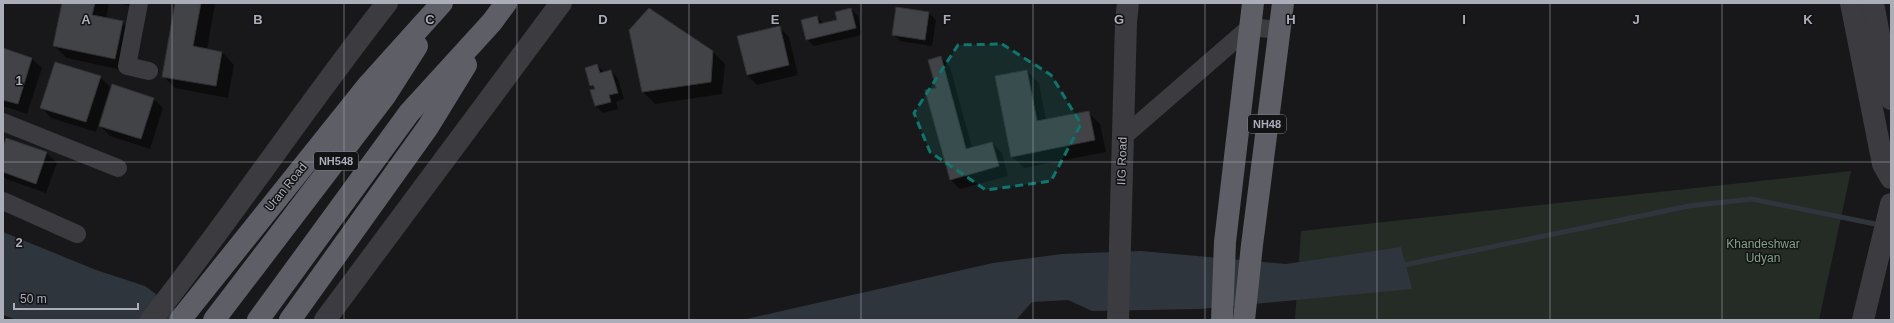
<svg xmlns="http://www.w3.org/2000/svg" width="1894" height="323" font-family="Arial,sans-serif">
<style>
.green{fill:#242c25}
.water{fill:#2f353d}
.shadow{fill:#0007}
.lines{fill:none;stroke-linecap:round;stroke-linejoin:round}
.stream{stroke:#2f353d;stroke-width:5}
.building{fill:#424347;stroke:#323236}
.minor{stroke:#3b3b40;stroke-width:18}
.tertiary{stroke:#3b3b40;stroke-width:22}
.trunk{stroke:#5d5e66;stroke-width:22}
.marked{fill:#0f766e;fill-opacity:0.2;stroke:#0f766e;stroke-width:3;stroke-dasharray:8 5;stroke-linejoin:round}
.grid{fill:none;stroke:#abaeb9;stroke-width:1;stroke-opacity:0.55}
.labels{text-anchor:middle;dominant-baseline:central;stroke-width:3;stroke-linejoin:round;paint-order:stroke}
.shield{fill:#131315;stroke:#7d8088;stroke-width:1}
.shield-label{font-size:11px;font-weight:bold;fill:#abaeb9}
.street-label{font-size:12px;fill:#abaeb9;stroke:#131315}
.park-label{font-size:12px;fill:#83a288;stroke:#131315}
.grid-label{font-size:13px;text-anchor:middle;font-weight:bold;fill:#abaeb9;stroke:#131315;stroke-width:3;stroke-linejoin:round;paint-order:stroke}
</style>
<rect width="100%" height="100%" fill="#18181a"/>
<polygon class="green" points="1851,171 1819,320 1295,320 1301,231"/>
<g class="water">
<polygon points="3,232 96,270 145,286 191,320 17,320 3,315"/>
<polygon points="1401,247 1412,289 1200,309 1092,311 1068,300 1032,302 1016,320 742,320 993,263 1062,254 1141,251 1286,264"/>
</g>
<g class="shadow">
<polygon points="63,3 109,3 106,19 122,22 134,34 127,71 67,58 54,46"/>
<polygon points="116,3 141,3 140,8"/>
<polygon points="176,3 215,3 207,50 222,52 234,65 228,98 175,88 163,76"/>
<polygon points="851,9 858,16 862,35 814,46 807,39 817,17 824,24 838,21"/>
<polygon points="929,13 936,20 932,46 900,41 893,34"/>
<polygon points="779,27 789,37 798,75 757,85 747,75"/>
<polygon points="3,49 32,59 42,68 27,114 3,106"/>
<polygon points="713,52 725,64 722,94 655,104 643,92"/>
<polygon points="940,57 950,67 972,148 992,143 1002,153 1008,176 960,189 950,179 937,88"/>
<polygon points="597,65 604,72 611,71 618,78 624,99 616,102 618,109 603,113 596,106 596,90 591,85"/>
<polygon points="1027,71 1039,83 1046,120 1088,112 1100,124 1106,152 1024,168 1012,156"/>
<polygon points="100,77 110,87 96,132 51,118 42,108"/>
<polygon points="153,98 163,108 150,149 110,136 100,126"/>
<polygon points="3,140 5,142 47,153 57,163 46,193 6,179 3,176"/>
</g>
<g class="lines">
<polyline class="stream" points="1399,266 1689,206 1752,199 1880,225"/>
</g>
<g class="building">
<polygon points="62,3 95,3 92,15 123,21 115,59 53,46"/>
<polygon points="175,3 201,3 193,46 222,52 216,86 162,77"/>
<polygon points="896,7 929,12 925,40 892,35"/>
<polygon points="649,8 713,51 711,82 642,92 629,30"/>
<polygon points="851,8 856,28 806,40 801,20 817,16 819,24 837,20 835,12"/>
<polygon points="780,26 789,65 747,75 737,36"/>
<polygon points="3,48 32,58 18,104 3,100"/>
<polygon points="941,56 966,149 992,142 999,166 950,180 925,90 936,88 928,60"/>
<polygon points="55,62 101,76 86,122 40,108"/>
<polygon points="597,64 600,73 611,70 618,93 609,95 611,102 595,106 590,90 595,89 593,85 590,86 585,68"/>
<polygon points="1027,70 1037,121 1089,111 1095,140 1011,157 995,76"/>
<polygon points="112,84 154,98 141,139 99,126"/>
<polygon points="6,138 47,152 36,184 3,172 3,146"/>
</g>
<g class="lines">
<g class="minor">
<polyline points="139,3 127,66 149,71"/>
<polyline points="3,122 118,168"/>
<polyline points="1122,138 1250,27 1279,30"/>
<polyline points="3,201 77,234"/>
</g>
<g class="tertiary">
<polyline points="1851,3 1883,164 1891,178"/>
<polyline points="1873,3 1891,99"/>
<path d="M151,320C233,216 306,106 387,3"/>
<polyline points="325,320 561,3"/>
<polyline points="1118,320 1126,22 1128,3"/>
<polyline points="1863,320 1891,204"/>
</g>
<g class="trunk">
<polyline points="180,320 369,84 442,3"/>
<polyline points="214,320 385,96 417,46"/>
<polyline points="258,320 409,113 492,22 506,3"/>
<polyline points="290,320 428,127 466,65"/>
<polyline points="1222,320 1225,242 1253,3"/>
<polyline points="1244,320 1252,245 1283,3"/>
</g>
</g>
<path class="marked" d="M1002,44L1051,75L1081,124L1051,181L986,190L930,152L914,113L958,45Z"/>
<path class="grid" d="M172,3V320M344,3V320M517,3V320M689,3V320M861,3V320M1033,3V320M1205,3V320M1377,3V320M1550,3V320M1722,3V320M3,162H1891"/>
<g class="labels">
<g class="shield">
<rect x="1248" y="115" width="38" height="18" rx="3"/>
<rect x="314" y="152" width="44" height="18" rx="3"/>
</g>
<g class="shield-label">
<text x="1267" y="124">NH48</text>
<text x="336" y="161">NH548</text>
</g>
<g class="street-label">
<text transform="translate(1122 161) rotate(-88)">IIG Road</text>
<text transform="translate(286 187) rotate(-51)">Uran Road</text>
</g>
<g class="park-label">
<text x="1763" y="244">Khandeshwar<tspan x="1763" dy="14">Udyan</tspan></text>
</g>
</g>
<g class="grid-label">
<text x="86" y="24">A</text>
<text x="258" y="24">B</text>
<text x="430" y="24">C</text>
<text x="603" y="24">D</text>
<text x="775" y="24">E</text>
<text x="947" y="24">F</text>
<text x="1119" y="24">G</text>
<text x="1291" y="24">H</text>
<text x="1464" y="24">I</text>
<text x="1636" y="24">J</text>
<text x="1808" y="24">K</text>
<text x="19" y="85">1</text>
<text x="19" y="247">2</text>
</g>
<rect width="1894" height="323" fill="none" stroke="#abaeb9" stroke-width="8"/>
<path d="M14 303v6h124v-6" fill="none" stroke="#abaeb9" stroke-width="2"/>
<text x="20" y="303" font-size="12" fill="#abaeb9" stroke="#131315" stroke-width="3" paint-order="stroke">50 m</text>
</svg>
